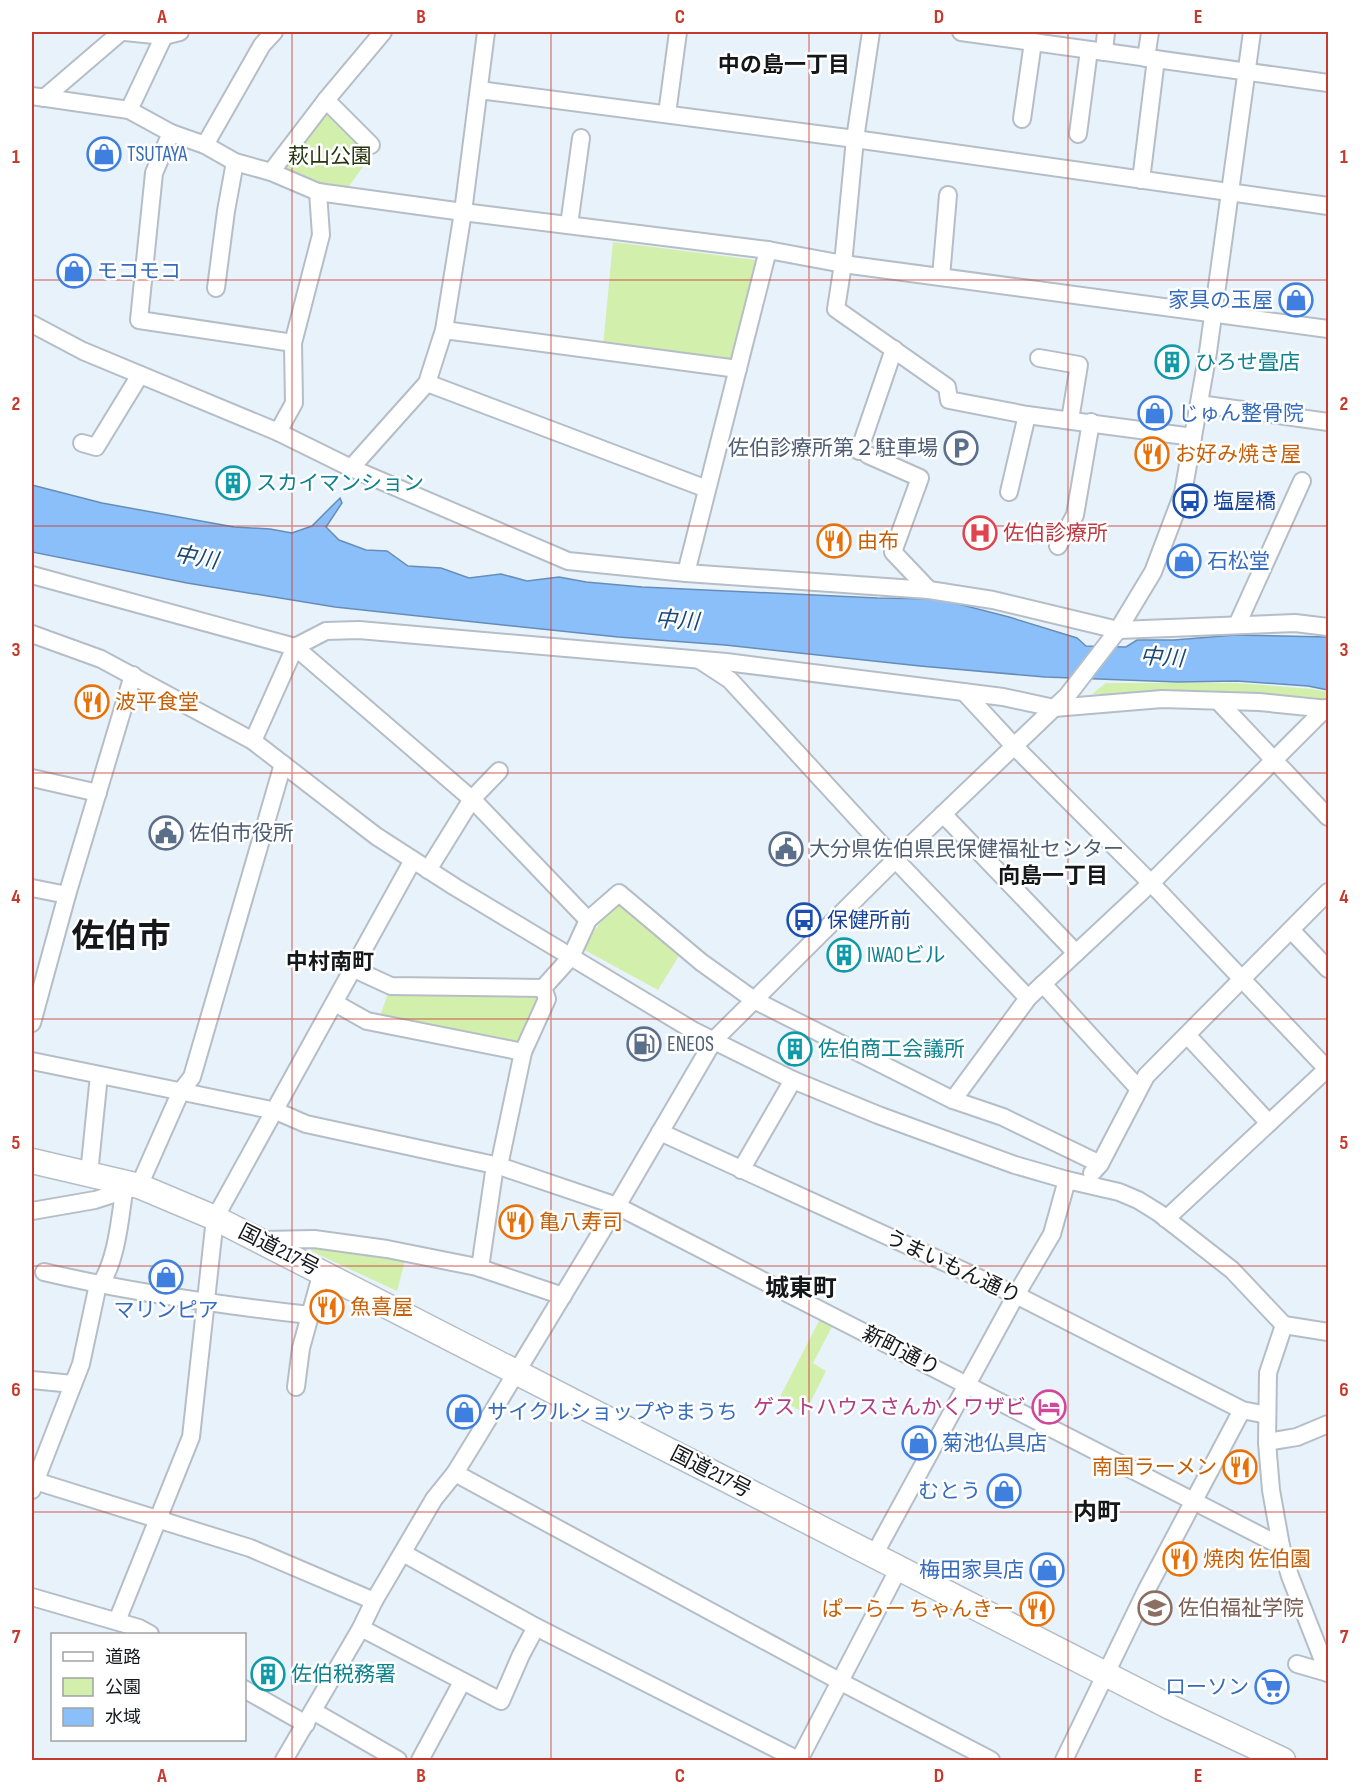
<svg xmlns="http://www.w3.org/2000/svg" width="1360" height="1792" font-family="'Sofia Sans Condensed','Noto Sans JP',sans-serif">
<style>
.green{fill:#d2efab}
.water{fill:#8abffa;stroke:#678db7;stroke-width:1.5}
.lines{fill:none;stroke-linecap:round;stroke-linejoin:round}
.minor-casing{stroke:#b5bec7;stroke-width:20}
.highway-casing{stroke:#b5bec7;stroke-width:27}
.minor{stroke:#fff;stroke-width:16}
.highway{stroke:#fff;stroke-width:24}
.grid{fill:none;stroke:#c6392d;stroke-width:1.5;stroke-opacity:0.55}
.labels{text-anchor:middle;dominant-baseline:central;stroke-width:5;stroke-linejoin:round;paint-order:stroke}
.shop-label{font-size:21px;fill:#366cbe;stroke:#fff;text-anchor:start}
.park-label{font-size:21px;fill:#27360f;stroke:#fff}
.culture-label{font-size:21px;fill:#0d838f;stroke:#fff;text-anchor:start}
.service-label{font-size:21px;fill:#4e5e75;stroke:#fff;text-anchor:start}
.food-label{font-size:21px;fill:#c56008;stroke:#fff;text-anchor:start}
.transit-label{font-size:21px;fill:#164399;stroke:#fff;text-anchor:start}
.health-label{font-size:21px;fill:#be3a42;stroke:#fff;text-anchor:start}
.street-label{font-size:21px;fill:#14181b;stroke:#fff}
.hotel-label{font-size:21px;fill:#b23c85;stroke:#fff;text-anchor:end}
.education-label{font-size:21px;fill:#785e54;stroke:#fff;text-anchor:start}
.neighbourhood-label{font-size:22px;font-weight:bold;fill:#14181b;stroke:#fff}
.water-label{font-size:22px;font-style:italic;fill:#1a4877;stroke:#fff}
.quarter-label{font-size:24px;font-weight:bold;fill:#14181b;stroke:#fff}
.town-label{font-size:33px;font-weight:bold;fill:#14181b;stroke:#fff}
.neatline{fill:none;stroke:#c6392d;stroke-width:2}
.grid-label{font-size:20px;text-anchor:middle;font-weight:bold;fill:#c6392d}
</style>
<rect width="100%" height="100%" fill="#e8f2fb"/>
<g class="green">
<polygon points="326,108 373,152 345,192 319,189 280,170"/>
<polygon points="613,242 756,260 735,365 603,346"/>
<polygon points="1106,683 1237,683 1312,689 1328,692 1328,701 1312,697 1250,694 1092,694"/>
<polygon points="619,899 682,951 658,990 581,948"/>
<polygon points="389,991 539,992 543,999 521,1049 379,1019"/>
<polygon points="314,1244 406,1257 397,1291 311,1251"/>
<polygon points="822,1315 834,1323 813,1363 826,1371 805,1413 779,1399"/>
</g>
<polygon class="water" points="32,485 102,503 234,527 270,529 292,533 312,526 340,498 342,503 326,527 339,540 366,550 387,551 408,566 441,568 469,578 501,574 527,581 559,577 586,582 642,587 877,598 939,599 1009,617 1077,638 1086,646 1126,647 1137,640 1174,640 1235,635 1328,637 1328,690 1308,686 1237,681 1178,682 1045,677 920,666 725,645 618,637 409,615 335,607 187,583 32,552"/>
<g class="lines">
<defs>
<g id="minor">
<polyline points="125,32 164,36 180,32"/>
<polyline points="871,32 855,139 843,264 836,309 947,387 949,400 1027,415 1193,437"/>
<polyline points="961,32 1328,83"/>
<polyline points="1104,52 1106,32"/>
<polyline points="1146,58 1150,32"/>
<polyline points="479,90 855,139 1328,206"/>
<polyline points="32,96 129,110 171,133 205,145 235,162 271,172 318,192 463,212 768,250 843,264 1328,329"/>
<polyline points="44,98 121,32"/>
<polyline points="326,100 371,145"/>
<polyline points="129,110 164,36"/>
<polyline points="667,114 678,32"/>
<polyline points="1022,119 1033,42"/>
<polyline points="171,133 154,173 139,320 293,343"/>
<polyline points="1078,134 1089,50"/>
<polyline points="205,145 262,45 274,32"/>
<polyline points="271,172 326,100 383,32"/>
<polyline points="1141,180 1156,59"/>
<polyline points="569,225 581,138"/>
<polyline points="941,277 948,195"/>
<polyline points="216,288 226,211 235,162"/>
<polyline points="32,324 83,351 278,432 351,468 568,561 686,573 929,590 993,600 1118,630 1295,623 1328,627"/>
<polyline points="444,330 738,369"/>
<polyline points="1039,358 1079,365 1070,420"/>
<polyline points="427,383 707,489"/>
<polyline points="1199,404 1328,422"/>
<polyline points="278,432 294,403 293,343 321,235 318,192"/>
<polyline points="82,443 96,447 140,375"/>
<polyline points="859,451 894,349"/>
<polyline points="868,455 920,478 893,552 929,590"/>
<polyline points="351,468 427,383 444,330 463,212 486,32"/>
<polyline points="1009,492 1027,415"/>
<polyline points="1058,546 1075,515 1091,422"/>
<polyline points="686,573 768,250"/>
<polyline points="32,575 295,647 474,801 588,920 571,957 543,988 547,999 523,1052 499,1166"/>
<polyline points="1237,625 1302,481"/>
<polyline points="32,634 101,659 253,741 376,836 455,887 694,1031 793,1080 878,1115 1015,1165 1067,1180 1119,1192 1138,1200 1159,1213 1232,1270 1284,1325 1268,1373 1267,1442 1271,1490 1281,1546 1290,1576 1328,1673"/>
<polyline points="701,661 730,680 890,854 1028,998"/>
<polyline points="964,692 1015,747 1151,883 1328,1070"/>
<polyline points="1218,701 1328,817"/>
<polyline points="253,741 295,647 326,631 359,630 726,662 1003,697 1054,708 1162,699 1259,702 1328,709"/>
<polyline points="32,778 98,793"/>
<polyline points="943,814 1076,953"/>
<polyline points="428,870 472,799 499,771"/>
<polyline points="32,888 67,895"/>
<polyline points="588,920 619,893 701,962 754,1000 953,1100 1003,1117 1100,1164"/>
<polyline points="1291,930 1328,969"/>
<polyline points="354,969 391,986 543,988"/>
<polyline points="1043,984 1138,1088"/>
<polyline points="335,1003 367,1021 523,1052"/>
<polyline points="32,1023 67,895 133,675"/>
<polyline points="1187,1035 1269,1123"/>
<polyline points="32,1061 276,1111 306,1124 499,1166 617,1206 1281,1546"/>
<polyline points="953,1100 1028,998 1151,883 1326,708"/>
<polyline points="660,1132 1016,1295 1242,1410 1267,1415"/>
<polyline points="741,1170 793,1080"/>
<polyline points="1092,1173 1100,1164 1146,1076 1328,892"/>
<polyline points="89,1174 99,1075"/>
<polyline points="32,1211 95,1200 139,1186 181,1091 192,1077 283,764"/>
<polyline points="1166,1219 1328,1068"/>
<polyline points="262,1240 314,1239 387,1249 477,1267 563,1296"/>
<polyline points="480,1268 495,1165"/>
<path d="M44,1272C132,1293 220,1305 310,1315"/>
<polyline points="1284,1325 1328,1332"/>
<polyline points="32,1380 73,1384"/>
<polyline points="296,1387 301,1348 322,1272"/>
<polyline points="1267,1442 1297,1437 1328,1424"/>
<polyline points="455,1473 841,1682 991,1760"/>
<polyline points="32,1480 250,1548 374,1601"/>
<path d="M32,1490L81,1364L97,1289C116,1266 120,1220 124,1191"/>
<polyline points="403,1553 536,1627 798,1760"/>
<polyline points="874,1555 1016,1295 1052,1234 1067,1180"/>
<polyline points="32,1597 139,1628 150,1634"/>
<polyline points="117,1621 191,1437 215,1218 413,860"/>
<polyline points="361,1628 501,1701 521,1655 536,1627"/>
<polyline points="1297,1664 1328,1673"/>
<polyline points="244,1689 306,1724"/>
<polyline points="313,1711 398,1760"/>
<polyline points="284,1760 361,1628 374,1601 434,1499 455,1473 476,1439 617,1206 714,1040 896,859 1054,708 1067,696 1118,630 1153,572 1183,493 1208,352 1252,32"/>
<polyline points="420,1760 462,1682"/>
<polyline points="799,1760 899,1568"/>
<polyline points="1064,1760 1146,1591 1242,1410"/>
</g>
<polyline id="highway" points="32,1161 139,1186 215,1218 1170,1707 1283,1760"/>
</defs>
<use href="#minor" class="minor-casing"/>
<use href="#highway" class="highway-casing"/>
<use href="#minor" class="minor"/>
<use href="#highway" class="highway"/>
</g>
<path class="grid" d="M292,32V1760M551,32V1760M809,32V1760M1068,32V1760M32,280H1328M32,526H1328M32,773H1328M32,1019H1328M32,1266H1328M32,1512H1328"/>
<defs>
<symbol id="shop-ring" viewBox="-11 -11 22 22"><circle r="9.5" fill="#fff" stroke="#3f7fe0" stroke-width="1.5"/><path d="M-5-2.5h2.3a2.7 3.5 0 0 1 5.4 0H5L5.5 6h-11ZM-1.5-2.5h3a1.5 2.3 0 0 0-3 0Z" fill="#3f7fe0"/></symbol>
<symbol id="building-ring" viewBox="-11 -11 22 22"><circle r="9.5" fill="#fff" stroke="#0f9aa8" stroke-width="1.5"/><path d="M-4-6H4V6H1V3H-1V6H-4ZM-2.5-4.3h1.7v1.8h-1.7ZM.8-4.3h1.7v1.8H.8ZM-2.5-1h1.7V.8h-1.7ZM.8-1h1.7V.8H.8Z" fill="#0f9aa8"/></symbol>
<symbol id="parking-ring" viewBox="-11 -11 22 22"><circle r="9.5" fill="#fff" stroke="#5c6f8a" stroke-width="1.5"/><path d="M-3.5-5.5H1a3.5 3.5 0 0 1 0 7H-1V5.5H-3.5ZM-1-3.4V-.6H.8a1.4 1.4 0 0 0 0-2.8Z" fill="#5c6f8a"/></symbol>
<symbol id="restaurant-ring" viewBox="-11 -11 22 22"><circle r="9.5" fill="#fff" stroke="#e8710a" stroke-width="1.5"/><path d="M-5-6h1v4h1v-4h1v4h1v-4h1v5L-1.5 .5V6h-2V.5L-5-1ZM5-6V6H3V1.5H1.5Q1.5-4 5-6Z" fill="#e8710a"/></symbol>
<symbol id="bus-ring" viewBox="-11 -11 22 22"><circle r="9.5" fill="#fff" stroke="#1a4fb4" stroke-width="1.5"/><path d="M-5-6H5V4H4V6H2V4H-2V6H-4V4H-5ZM-3.5-4V0h7V-4ZM-3.5 1.2v1.5H-2V1.2ZM2 1.2v1.5H3.5V1.2Z" fill="#1a4fb4"/></symbol>
<symbol id="hospital-ring" viewBox="-11 -11 22 22"><circle r="9.5" fill="#fff" stroke="#e0444e" stroke-width="1.5"/><path d="M-5-5h3v3.5h4V-5h3V5h-3V1.5h-4V5h-3Z" fill="#e0444e"/></symbol>
<symbol id="civic-ring" viewBox="-11 -11 22 22"><circle r="9.5" fill="#fff" stroke="#5c6f8a" stroke-width="1.5"/><path d="M-.6-6.5H3V-4.5H.6V-3L4-1V1h2V6H-6V1h2V-1L-.6-3ZM-1.2 2.5V6h2.4V2.5Z" fill="#5c6f8a"/></symbol>
<symbol id="fuel-ring" viewBox="-11 -11 22 22"><circle r="9.5" fill="#fff" stroke="#5c6f8a" stroke-width="1.5"/><path d="M-5.5-6h7V0h2V4h1.3V-2.5L3-4.5l.8-.8L6-3V5H2.5V1h-1V6h-7ZM-4.2-4.7v3.2H.2V-4.7Z" fill="#5c6f8a"/></symbol>
<symbol id="hotel-ring" viewBox="-11 -11 22 22"><circle r="9.5" fill="#fff" stroke="#d1479c" stroke-width="1.5"/><path d="M-6-4.5h1.5V1H6V5H4.5V3h-9V5H-6ZM-4 0a1.8 1.8 0 1 1 3.6 0ZM.5 0V-2.5h3Q6-2.5 6 0Z" fill="#d1479c"/></symbol>
<symbol id="school-ring" viewBox="-11 -11 22 22"><circle r="9.5" fill="#fff" stroke="#8d6e63" stroke-width="1.5"/><path d="M0-5L7-2L0 1L-7-2ZM-4 1L0 2.5L4 1V4Q0 6-4 4Z" fill="#8d6e63"/></symbol>
<symbol id="supermarket-ring" viewBox="-11 -11 22 22"><circle r="9.5" fill="#fff" stroke="#3f7fe0" stroke-width="1.5"/><path d="M-6-5.5h2.5l.6 2H6L4.5 2H-2.5L-4.4-4H-6ZM-1.5 3.2a1.3 1.3 0 1 0 .1 0ZM3 3.2a1.3 1.3 0 1 0 .1 0Z" fill="#3f7fe0"/></symbol>
</defs>
<g fill-rule="evenodd">
<use href="#shop-ring" x="85" y="135" width="38" height="38"/>
<use href="#shop-ring" x="55" y="252" width="38" height="38"/>
<use href="#shop-ring" x="1277" y="281" width="38" height="38"/>
<use href="#building-ring" x="1153" y="343" width="38" height="38"/>
<use href="#shop-ring" x="1136" y="394" width="38" height="38"/>
<use href="#parking-ring" x="942" y="429" width="38" height="38"/>
<use href="#restaurant-ring" x="1133" y="435" width="38" height="38"/>
<use href="#building-ring" x="214" y="464" width="38" height="38"/>
<use href="#bus-ring" x="1171" y="482" width="38" height="38"/>
<use href="#hospital-ring" x="961" y="514" width="38" height="38"/>
<use href="#restaurant-ring" x="815" y="522" width="38" height="38"/>
<use href="#shop-ring" x="1165" y="542" width="38" height="38"/>
<use href="#restaurant-ring" x="73" y="683" width="38" height="38"/>
<use href="#civic-ring" x="147" y="814" width="38" height="38"/>
<use href="#civic-ring" x="767" y="830" width="38" height="38"/>
<use href="#bus-ring" x="785" y="901" width="38" height="38"/>
<use href="#building-ring" x="825" y="936" width="38" height="38"/>
<use href="#fuel-ring" x="625" y="1025" width="38" height="38"/>
<use href="#building-ring" x="776" y="1030" width="38" height="38"/>
<use href="#restaurant-ring" x="497" y="1203" width="38" height="38"/>
<use href="#shop-ring" x="147" y="1258" width="38" height="38"/>
<use href="#restaurant-ring" x="308" y="1288" width="38" height="38"/>
<use href="#hotel-ring" x="1030" y="1388" width="38" height="38"/>
<use href="#shop-ring" x="445" y="1393" width="38" height="38"/>
<use href="#shop-ring" x="900" y="1424" width="38" height="38"/>
<use href="#restaurant-ring" x="1221" y="1448" width="38" height="38"/>
<use href="#shop-ring" x="985" y="1472" width="38" height="38"/>
<use href="#restaurant-ring" x="1161" y="1540" width="38" height="38"/>
<use href="#shop-ring" x="1028" y="1551" width="38" height="38"/>
<use href="#school-ring" x="1136" y="1589" width="38" height="38"/>
<use href="#restaurant-ring" x="1018" y="1590" width="38" height="38"/>
<use href="#building-ring" x="249" y="1655" width="38" height="38"/>
<use href="#supermarket-ring" x="1253" y="1668" width="38" height="38"/>
</g>
<g class="labels">
<g class="shop-label">
<text x="127" y="154">TSUTAYA</text>
<text x="97" y="271">モコモコ</text>
<text x="1273" y="300" text-anchor="end">家具の玉屋</text>
<text x="1178" y="413">じゅん整骨院</text>
<text x="1207" y="561">石松堂</text>
<text x="166" y="1310" text-anchor="middle">マリンピア</text>
<text x="487" y="1412">サイクルショップやまうち</text>
<text x="942" y="1443">菊池仏具店</text>
<text x="981" y="1491" text-anchor="end">むとう</text>
<text x="1024" y="1570" text-anchor="end">梅田家具店</text>
<text x="1249" y="1687" text-anchor="end">ローソン</text>
</g>
<g class="park-label">
<text x="330" y="156">萩山公園</text>
</g>
<g class="culture-label">
<text x="1195" y="362">ひろせ畳店</text>
<text x="256" y="483">スカイマンション</text>
<text x="867" y="955">IWAOビル</text>
<text x="818" y="1049">佐伯商工会議所</text>
<text x="291" y="1674">佐伯税務署</text>
</g>
<g class="service-label">
<text x="938" y="448" text-anchor="end">佐伯診療所第２駐車場</text>
<text x="189" y="833">佐伯市役所</text>
<text x="809" y="849">大分県佐伯県民保健福祉センター</text>
<text x="667" y="1044">ENEOS</text>
</g>
<g class="food-label">
<text x="1175" y="454">お好み焼き屋</text>
<text x="857" y="541">由布</text>
<text x="115" y="702">波平食堂</text>
<text x="539" y="1222">亀八寿司</text>
<text x="350" y="1307">魚喜屋</text>
<text x="1217" y="1467" text-anchor="end">南国ラーメン</text>
<text x="1203" y="1559">焼肉 佐伯園</text>
<text x="1014" y="1609" text-anchor="end">ぱーらー ちゃんきー</text>
</g>
<g class="transit-label">
<text x="1213" y="501">塩屋橋</text>
<text x="827" y="920">保健所前</text>
</g>
<g class="health-label">
<text x="1003" y="533">佐伯診療所</text>
</g>
<g class="street-label">
<text transform="translate(279 1250) rotate(27)">国道217号</text>
<text transform="translate(953 1267) rotate(25)">うまいもん通り</text>
<text transform="translate(901 1351) rotate(27)">新町通り</text>
<text transform="translate(711 1472) rotate(27)">国道217号</text>
</g>
<g class="hotel-label">
<text x="1026" y="1407">ゲストハウスさんかくワザビ</text>
</g>
<g class="education-label">
<text x="1178" y="1608">佐伯福祉学院</text>
</g>
<g class="neighbourhood-label">
<text x="784" y="65">中の島一丁目</text>
<text x="1053" y="876">向島一丁目</text>
<text x="330" y="962">中村南町</text>
</g>
<g class="water-label">
<text transform="translate(196 558) rotate(10)">中川</text>
<text transform="translate(677 621) rotate(4)">中川</text>
<text transform="translate(1162 658) rotate(4)">中川</text>
</g>
<g class="quarter-label">
<text x="801" y="1288">城東町</text>
<text x="1097" y="1512">内町</text>
</g>
<g class="town-label">
<text x="121" y="937">佐伯市</text>
</g>
</g>
<rect width="1360" height="1792" fill="none" stroke="#ffffff" stroke-width="66"/>
<rect x="51" y="1633" width="195" height="108" fill="#ffffff" stroke="#a1a3a4" stroke-width="1.5"/>
<rect x="63" y="1652" width="30" height="9" fill="#ffffff" stroke="#a1a3a4" stroke-width="1.5"/>
<text x="105" y="1663" font-size="18" fill="#14181b">道路</text>
<rect x="63" y="1678" width="30" height="18" fill="#d2efab" stroke="#a1a3a4" stroke-width="1.5"/>
<text x="105" y="1693" font-size="18" fill="#14181b">公園</text>
<rect x="63" y="1708" width="30" height="18" fill="#8abffa" stroke="#a1a3a4" stroke-width="1.5"/>
<text x="105" y="1723" font-size="18" fill="#14181b">水域</text>
<rect x="33" y="33" width="1294" height="1726" class="neatline"/>
<g class="grid-label">
<text x="162" y="23">A</text>
<text x="421" y="23">B</text>
<text x="680" y="23">C</text>
<text x="939" y="23">D</text>
<text x="1198" y="23">E</text>
<text x="16" y="163">1</text>
<text x="1344" y="163">1</text>
<text x="16" y="410">2</text>
<text x="1344" y="410">2</text>
<text x="16" y="656">3</text>
<text x="1344" y="656">3</text>
<text x="16" y="903">4</text>
<text x="1344" y="903">4</text>
<text x="16" y="1149">5</text>
<text x="1344" y="1149">5</text>
<text x="16" y="1396">6</text>
<text x="1344" y="1396">6</text>
<text x="16" y="1643">7</text>
<text x="1344" y="1643">7</text>
<text x="162" y="1782">A</text>
<text x="421" y="1782">B</text>
<text x="680" y="1782">C</text>
<text x="939" y="1782">D</text>
<text x="1198" y="1782">E</text>
</g>
</svg>
